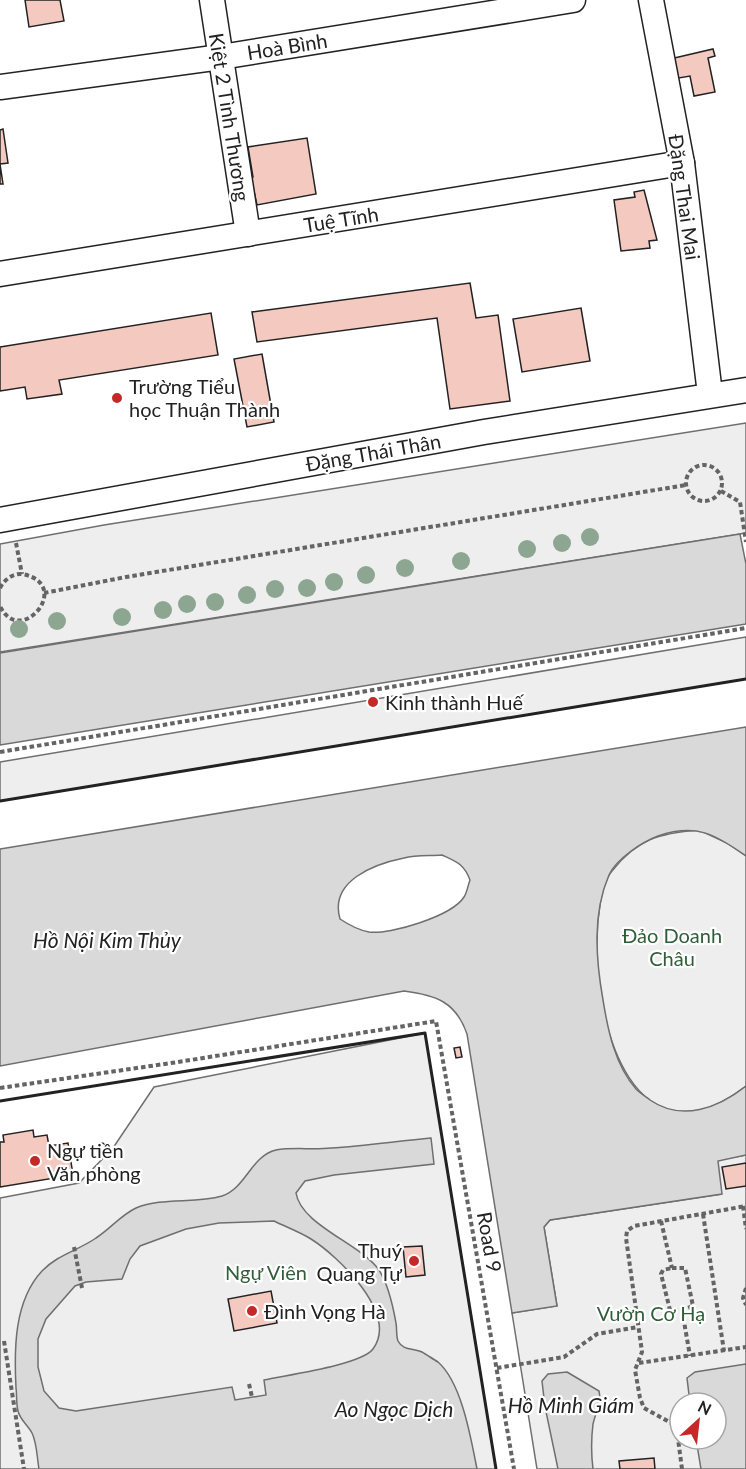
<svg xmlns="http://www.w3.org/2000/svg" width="746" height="1469" font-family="Lato,sans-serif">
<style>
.green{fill:#eee;stroke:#6f6f6f;stroke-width:1.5;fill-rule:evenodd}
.water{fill:#d9d9d9;stroke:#6f6f6f;stroke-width:1.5;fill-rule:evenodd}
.building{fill:#f3c9c0;stroke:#222;stroke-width:1.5}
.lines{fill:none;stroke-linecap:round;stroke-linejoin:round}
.street-casing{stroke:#222;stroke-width:27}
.path{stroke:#646464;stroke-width:4;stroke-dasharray:4.5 3;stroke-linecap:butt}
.street{stroke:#fff;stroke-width:24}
.wall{stroke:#222;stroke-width:3}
.tree{fill:#8da692}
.poi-dot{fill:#c62828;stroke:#fff;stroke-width:2}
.labels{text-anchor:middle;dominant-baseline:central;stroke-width:4.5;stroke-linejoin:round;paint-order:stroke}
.street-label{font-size:20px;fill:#222;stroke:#fff}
.poi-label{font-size:20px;fill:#222;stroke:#fff;text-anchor:start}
.park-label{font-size:20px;fill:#2f5e38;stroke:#fff}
.water-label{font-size:21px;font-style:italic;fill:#222;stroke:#fff}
</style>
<rect width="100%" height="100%" fill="#fff"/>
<g class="green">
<polygon points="746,423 746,533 0,652 0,544 104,525"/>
<polygon points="746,637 746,679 0,801 0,762"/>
<path d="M699,830L727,843L746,856V1086C635,1171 595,1027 597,941C597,923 600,885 612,871C637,839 660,833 699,830Z"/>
<polygon points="425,1033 496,1469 0,1469 0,1198 79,1183 113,1148 154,1087"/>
<path d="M746,1155V1469H537L512,1313L557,1306L544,1227L550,1220L721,1194L717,1160ZM680,1403H716V1439H680Z"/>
</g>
<g class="water">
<polygon points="740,534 746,564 746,624 0,745 0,653"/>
<path d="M746,727V856C715,834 696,823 658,836C642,842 616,859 609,875C592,914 596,960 603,1000C608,1031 615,1065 636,1089C640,1093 646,1097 650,1100C682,1122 718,1108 746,1086V1155L718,1161L722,1194L550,1220L544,1227L557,1306L512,1313L467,1034C456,1002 436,995 404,991L0,1066V849ZM442,855C457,862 464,864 470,880C468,885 467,893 464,897C452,916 390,935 369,932C358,930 349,925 340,919C329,881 374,864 404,858C416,855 430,856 442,855Z"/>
<path d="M431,1138L434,1164L334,1175L305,1181L296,1193C301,1225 361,1244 379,1270C388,1284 393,1306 396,1323C397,1328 396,1336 398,1341C403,1351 414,1348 422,1352C427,1355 433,1359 438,1362C462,1383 471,1439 477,1469H39C37,1458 37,1443 32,1433C28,1425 20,1420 18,1411C16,1403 17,1395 16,1388C14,1349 14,1301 42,1271C57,1255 79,1250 96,1238C110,1229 121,1215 136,1208C163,1197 194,1204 222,1196C246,1188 251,1156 276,1150C292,1147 314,1150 331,1148C364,1146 398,1141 431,1138ZM274,1221C286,1227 300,1232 311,1239C338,1256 399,1314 373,1349C361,1365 286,1375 264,1380L266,1395L235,1400L232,1387L76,1411L59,1408L44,1391L38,1367V1339L46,1319L75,1286L86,1282L122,1279L130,1259L140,1246L186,1229L219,1223Z"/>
<polygon points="746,1364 746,1469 701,1469 696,1439 716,1439 716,1403 690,1403 687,1378 695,1372"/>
<path d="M567,1372L599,1391C602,1406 596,1410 593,1424C591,1440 591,1453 593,1469H558L545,1407L542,1381L548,1374Z"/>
</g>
<g class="building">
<polygon points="25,0 60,0 64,21 29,27"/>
<polygon points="713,49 715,56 708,58 715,92 694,96 690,76 661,81 657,62"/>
<polygon points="3,129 8,163 0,164 3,184 0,184 0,130"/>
<polygon points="307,138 316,194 257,205 251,178 253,177 248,147"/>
<polygon points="644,190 657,240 649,241 650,248 621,251 614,200 635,197 634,192"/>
<polygon points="470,283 476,318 498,315 510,401 450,409 437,318 257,342 252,312"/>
<polygon points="581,308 590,361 522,372 513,319"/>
<polygon points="211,313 218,355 59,380 62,394 27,399 25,387 0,391 0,347"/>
<polygon points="262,354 274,422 247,427 234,359"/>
<polygon points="460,1047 462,1057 456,1058 454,1048"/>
<polygon points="33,1130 34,1137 47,1135 49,1146 68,1143 73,1175 0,1187 0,1142 4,1142 3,1135"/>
<polygon points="746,1163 746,1186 726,1189 722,1167"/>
<polygon points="422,1246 425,1275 406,1277 403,1247"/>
<polygon points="271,1291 277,1323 234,1331 228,1299"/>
<polygon points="654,1458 655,1469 620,1469 619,1461"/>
</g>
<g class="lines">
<defs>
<g id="street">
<polyline points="212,0 248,234"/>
<polyline points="651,0 682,163 710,394"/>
<polyline points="0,87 221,57 573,0"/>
<polyline points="0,274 682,163"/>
<polyline points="0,520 484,432 746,390"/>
</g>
</defs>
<use href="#street" class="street-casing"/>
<g class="path">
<circle cx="704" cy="483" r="18"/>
<polyline points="721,491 740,502 746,542"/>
<polyline points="16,543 22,574"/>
<path d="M0,588C4,580 13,573 22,574C75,584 20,649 0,606"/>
<polyline points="44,593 126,577 686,485"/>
<polyline points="0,752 746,628"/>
<polyline points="0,1088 178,1062 436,1021 514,1469"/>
<polyline points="743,1206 746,1229"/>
<polyline points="703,1214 724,1351"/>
<polyline points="661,1221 672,1268"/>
<polyline points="74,1247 82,1288"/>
<polygon points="672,1268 685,1268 693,1306 682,1310 670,1310 661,1274 663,1270"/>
<polyline points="746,1288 743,1298 746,1305"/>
<polyline points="682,1310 690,1356"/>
<polyline points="4,1341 24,1469"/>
<polyline points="639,1363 746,1347"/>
<polyline points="497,1368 564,1357 597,1334 638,1327"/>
<polyline points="249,1384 252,1397"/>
<polyline points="682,1469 677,1431 673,1424 644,1408 640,1398 635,1370 642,1352 626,1238 627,1231 634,1226 746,1206"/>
</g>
<use href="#street" class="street"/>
<g class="wall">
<polyline points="0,801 746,679"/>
<polyline points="0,1101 425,1033 496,1469"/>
</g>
</g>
<g class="tree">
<circle cx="590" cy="537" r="9"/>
<circle cx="562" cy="543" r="9"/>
<circle cx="527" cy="549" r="9"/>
<circle cx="461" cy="561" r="9"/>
<circle cx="405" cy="568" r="9"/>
<circle cx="366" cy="575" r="9"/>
<circle cx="334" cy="582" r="9"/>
<circle cx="307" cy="588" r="9"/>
<circle cx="275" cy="589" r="9"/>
<circle cx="247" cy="595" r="9"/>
<circle cx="215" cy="602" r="9"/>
<circle cx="187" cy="604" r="9"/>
<circle cx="163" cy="610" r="9"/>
<circle cx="122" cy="617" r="9"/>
<circle cx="57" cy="621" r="9"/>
<circle cx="19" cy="629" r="9"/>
</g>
<g class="poi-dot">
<circle cx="117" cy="398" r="6"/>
<circle cx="373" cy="702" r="6"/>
<circle cx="35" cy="1161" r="6"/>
<circle cx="414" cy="1261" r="6"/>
<circle cx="252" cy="1311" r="6"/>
</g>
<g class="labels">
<g class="street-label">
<text transform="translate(287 46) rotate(-9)">Hoà Bình</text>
<text transform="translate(230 117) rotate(81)">Kiệt 2 Tình Thương</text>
<text transform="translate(685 197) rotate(82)">Đặng Thai Mai</text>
<text transform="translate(341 219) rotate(-9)">Tuệ Tĩnh</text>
<text transform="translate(373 452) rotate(-10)">Đặng Thái Thân</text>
<text transform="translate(490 1242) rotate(80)">Road 9</text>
</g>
<g class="poi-label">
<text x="129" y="386">Trường Tiểu<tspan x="129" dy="23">học Thuận Thành</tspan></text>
<text x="385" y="702">Kinh thành Huế</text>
<text x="47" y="1150">Ngự tiền<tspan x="47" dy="23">Văn phòng</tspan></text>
<text x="402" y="1250" text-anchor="end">Thuý<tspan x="402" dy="23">Quang Tự</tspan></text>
<text x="264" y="1311">Đình Vọng Hà</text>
</g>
<g class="park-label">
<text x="672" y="935">Đảo Doanh<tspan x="672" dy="23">Châu</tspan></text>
<text x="266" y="1272">Ngự Viên</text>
<text x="651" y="1313">Vườn Cơ Hạ</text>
</g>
<g class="water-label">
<text x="107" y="939">Hồ Nội Kim Thủy</text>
<text x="571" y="1404">Hồ Minh Giám</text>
<text x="394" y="1408">Ao Ngọc Dịch</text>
</g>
</g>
<g transform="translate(698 1421) rotate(27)"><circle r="28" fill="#ffffff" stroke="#a7a7a7" stroke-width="1.5"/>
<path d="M0-4.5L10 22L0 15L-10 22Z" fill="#c62828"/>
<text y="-9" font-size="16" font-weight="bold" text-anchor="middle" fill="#222222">N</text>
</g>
</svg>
